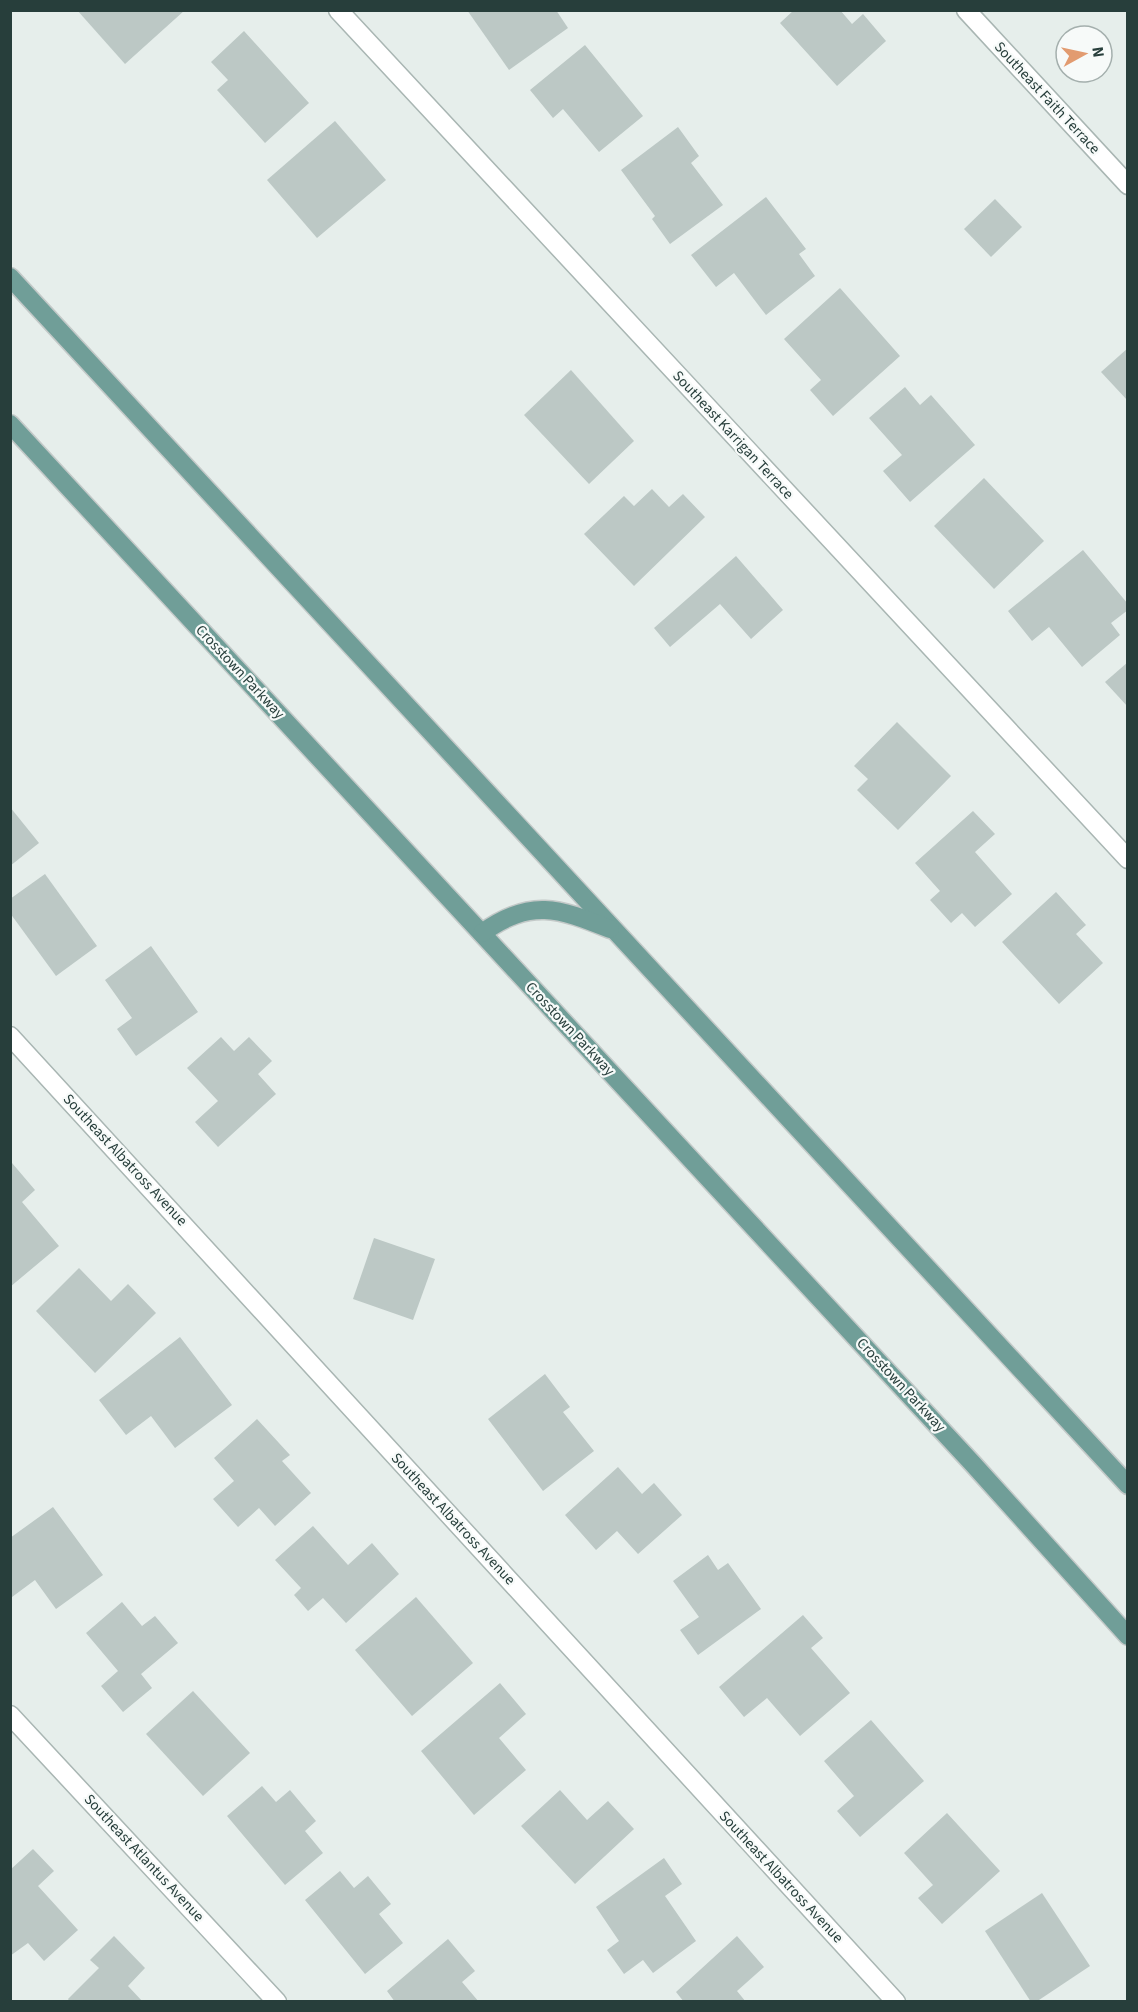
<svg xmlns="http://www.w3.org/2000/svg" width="1138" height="2012" font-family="'Source Sans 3',sans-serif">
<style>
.building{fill:#bcc8c5}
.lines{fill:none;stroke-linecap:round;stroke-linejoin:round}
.minor-casing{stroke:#a9b6b3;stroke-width:21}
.major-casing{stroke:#c3c9c8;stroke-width:21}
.minor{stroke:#fff;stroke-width:18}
.major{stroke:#709e98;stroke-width:18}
.labels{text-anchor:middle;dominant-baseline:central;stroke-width:4.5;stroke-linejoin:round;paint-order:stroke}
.street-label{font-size:15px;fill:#273e3b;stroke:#f7faf9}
</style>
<rect width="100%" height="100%" fill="#e6eeeb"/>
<g class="building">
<polygon points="77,10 185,10 125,64"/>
<polygon points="467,10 556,10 568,28 509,70"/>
<polygon points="794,10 840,10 852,24 863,14 886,41 837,86 780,23"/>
<polygon points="244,31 309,103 265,143 217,90 228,80 211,62"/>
<polygon points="585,45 643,116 599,152 563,109 553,118 530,90"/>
<polygon points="335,121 386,180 317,238 267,180"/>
<polygon points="678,127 699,156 691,163 723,205 670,244 652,219 655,216 621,170"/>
<polygon points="766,197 806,249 799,254 815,276 766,315 734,273 716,287 691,255"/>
<polygon points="995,199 1022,227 991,257 964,229"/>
<polygon points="840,288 900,356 833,416 810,390 821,380 784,339"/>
<polygon points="1128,348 1128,401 1101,372"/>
<polygon points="571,370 634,441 589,484 524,415"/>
<polygon points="905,387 920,405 931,395 975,445 910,502 883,471 902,455 869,418"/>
<polygon points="984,478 1044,541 994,589 934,526"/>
<polygon points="652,489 669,507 683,494 705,517 634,586 584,534 624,496 634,506"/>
<polygon points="1083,550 1128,604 1128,610 1111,623 1120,635 1082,667 1049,627 1032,641 1008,611"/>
<polygon points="736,556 783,610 751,639 720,604 670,647 654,628"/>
<polygon points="1128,662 1128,707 1105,682"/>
<polygon points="897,722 951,776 898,830 857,790 868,779 854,766"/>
<polygon points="10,807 39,843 10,866"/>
<polygon points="973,811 995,834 975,852 1012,894 975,927 962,913 951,923 930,900 940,891 915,863"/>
<polygon points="45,874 97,946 56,976 10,913 10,899"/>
<polygon points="1056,892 1086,925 1076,934 1103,963 1059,1004 1002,942"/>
<polygon points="151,946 198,1012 136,1056 117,1029 132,1018 105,980"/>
<polygon points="221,1037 234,1051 249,1037 272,1061 258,1074 276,1094 218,1147 195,1122 218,1101 187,1068"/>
<polygon points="12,1163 35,1190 22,1202 59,1246 10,1287"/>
<polygon points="374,1238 435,1259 413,1320 353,1299"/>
<polygon points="79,1268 111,1301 128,1284 156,1313 95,1373 36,1311"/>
<polygon points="180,1337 232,1405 175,1448 151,1416 126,1435 99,1400"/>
<polygon points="545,1374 570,1407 563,1412 594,1451 543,1491 488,1419"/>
<polygon points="257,1419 290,1455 282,1461 311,1493 275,1526 259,1508 238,1527 213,1499 234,1481 214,1458"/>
<polygon points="618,1467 642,1494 654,1483 682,1515 638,1554 617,1531 596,1550 565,1515"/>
<polygon points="53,1507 103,1575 56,1609 35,1580 12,1597 10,1594 10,1538"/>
<polygon points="313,1526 348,1565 372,1543 399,1574 346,1623 323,1598 308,1611 294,1595 301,1588 275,1560"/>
<polygon points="708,1555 718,1570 728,1563 761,1609 698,1655 680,1630 699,1617 673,1581"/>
<polygon points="416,1597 473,1663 412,1716 355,1650"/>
<polygon points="122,1602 142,1626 155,1616 178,1643 141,1674 152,1688 123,1712 101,1686 118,1671 86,1633"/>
<polygon points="803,1615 823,1638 811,1648 850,1693 800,1736 767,1698 744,1717 719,1687"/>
<polygon points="500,1683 526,1714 499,1738 526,1770 474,1815 421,1751"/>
<polygon points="193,1691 250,1753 203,1796 146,1734"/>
<polygon points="871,1720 924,1781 860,1837 837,1811 854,1796 824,1761"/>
<polygon points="262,1786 276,1802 290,1790 316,1821 305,1831 323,1853 285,1885 227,1816"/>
<polygon points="560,1790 587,1820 608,1801 634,1829 575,1884 521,1826"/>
<polygon points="947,1813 1000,1871 942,1924 918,1898 933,1885 904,1853"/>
<polygon points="33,1849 54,1871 38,1886 78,1930 44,1961 28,1943 10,1956 10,1870"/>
<polygon points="664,1858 682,1884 665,1896 696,1941 653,1973 643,1960 624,1974 607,1950 619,1941 596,1907"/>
<polygon points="340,1871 354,1888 368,1876 391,1904 379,1914 403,1943 365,1974 305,1900"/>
<polygon points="1042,1893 1090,1966 1036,2002 1031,2002 985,1931"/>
<polygon points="114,1936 145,1968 128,1986 143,2002 70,2002 68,1999 99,1968 90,1960"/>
<polygon points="737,1936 764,1967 737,1991 746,2002 684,2002 676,1992"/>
<polygon points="448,1939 475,1971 462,1982 479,2002 395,2002 387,1991"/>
</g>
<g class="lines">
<defs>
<g id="minor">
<polyline points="338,10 1128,859"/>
<polyline points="966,10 1128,185"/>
<polyline points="10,1036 896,2002"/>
<polyline points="10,1715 277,2002"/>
</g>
<g id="major">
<polyline points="10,277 1128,1485"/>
<polyline points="10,424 973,1464 1128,1636"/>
<path d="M482,933C531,898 558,908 610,929"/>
</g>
</defs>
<use href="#minor" class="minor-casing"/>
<use href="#major" class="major-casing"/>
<use href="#minor" class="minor"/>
<use href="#major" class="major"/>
</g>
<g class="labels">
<g class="street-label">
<text transform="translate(1047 98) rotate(47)">Southeast Faith Terrace</text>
<text transform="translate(733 435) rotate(47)">Southeast Karrigan Terrace</text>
<text transform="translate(240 672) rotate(47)">Crosstown Parkway</text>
<text transform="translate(570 1029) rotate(47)">Crosstown Parkway</text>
<text transform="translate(125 1160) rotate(47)">Southeast Albatross Avenue</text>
<text transform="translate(901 1385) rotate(47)">Crosstown Parkway</text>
<text transform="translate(453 1519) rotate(47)">Southeast Albatross Avenue</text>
<text transform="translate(144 1858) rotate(47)">Southeast Atlantus Avenue</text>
<text transform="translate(781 1877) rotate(47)">Southeast Albatross Avenue</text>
</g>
</g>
<rect width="1138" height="2012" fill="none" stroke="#273e3b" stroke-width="24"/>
<g transform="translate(1084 54) rotate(82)"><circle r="28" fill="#f7faf9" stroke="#a4afad" stroke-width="1.5"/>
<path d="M0-4.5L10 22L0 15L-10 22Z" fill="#e29b70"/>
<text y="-9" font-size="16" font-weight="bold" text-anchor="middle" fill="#273e3b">N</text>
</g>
</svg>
